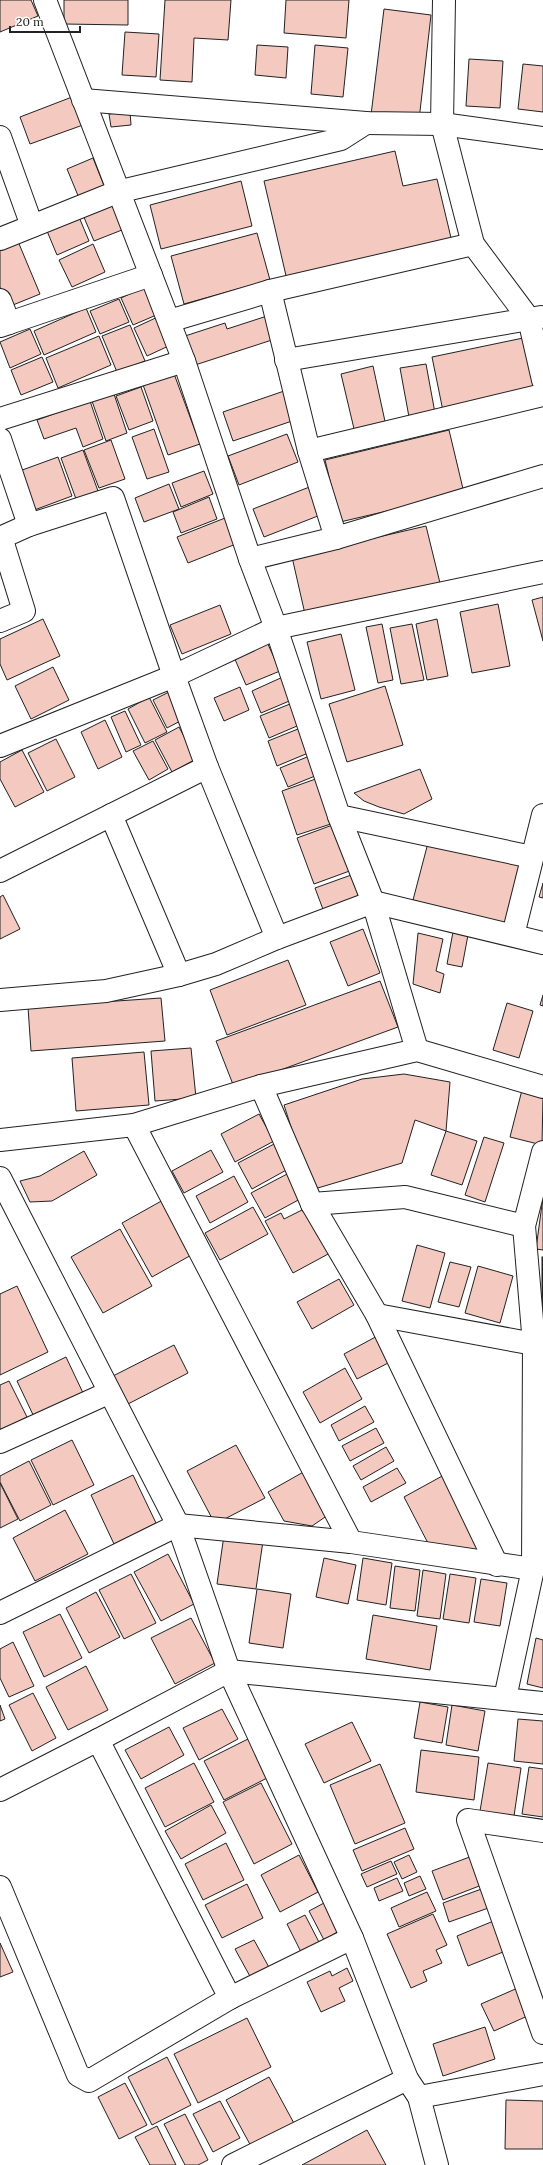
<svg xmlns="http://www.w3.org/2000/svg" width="543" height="2165" font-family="Lora,serif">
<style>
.building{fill:#f3c9c0;stroke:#222}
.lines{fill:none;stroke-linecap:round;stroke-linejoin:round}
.minor-casing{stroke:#222;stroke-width:24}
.minor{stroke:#fff;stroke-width:22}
</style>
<rect width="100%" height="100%" fill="#fff"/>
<g class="building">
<polygon points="0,0 31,0 38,16 0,32"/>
<polygon points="64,0 128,0 128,25 64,24"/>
<polygon points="165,0 231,0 228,40 194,38 192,82 160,80"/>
<polygon points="286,0 349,0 346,38 284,33"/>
<polygon points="384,9 431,15 419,120 371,115"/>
<polygon points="125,32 159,34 156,77 122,75"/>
<polygon points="257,45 288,47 286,78 255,75"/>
<polygon points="315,45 348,48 343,97 311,94"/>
<polygon points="469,59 503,61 500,108 466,106"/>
<polygon points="523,64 543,66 543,112 518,109"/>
<polygon points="72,97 83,125 30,144 20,117"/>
<polygon points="130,112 131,125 111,127 109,114"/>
<polygon points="395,151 403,186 437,179 452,242 287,280 264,181"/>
<polygon points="93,158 105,188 79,198 67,169"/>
<polygon points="241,181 252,226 161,249 150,205"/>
<polygon points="116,202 127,228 94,241 83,215"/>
<polygon points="79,217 89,241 57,255 47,231"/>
<polygon points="257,233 270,280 184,304 171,256"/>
<polygon points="17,239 40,294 8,307 0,287 0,245"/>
<polygon points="93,244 105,272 72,287 59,260"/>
<polygon points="149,285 161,313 133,325 121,298"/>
<polygon points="119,299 129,322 100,334 90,311"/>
<polygon points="86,308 96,332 44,355 34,331"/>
<polygon points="162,315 175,343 147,356 134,328"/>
<polygon points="267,316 275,339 192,366 182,337 225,323 227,329"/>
<polygon points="130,325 145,361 117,372 102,336"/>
<polygon points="30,329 41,354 10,368 0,342"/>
<polygon points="99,336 111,365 58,388 46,358"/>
<polygon points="528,337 539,391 443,411 432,357"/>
<polygon points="42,357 53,382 21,395 11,370"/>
<polygon points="426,364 435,413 409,417 400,368"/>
<polygon points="373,366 386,426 355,433 341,374"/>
<polygon points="173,371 200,444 168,455 142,382"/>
<polygon points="141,387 153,421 129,430 116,396"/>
<polygon points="287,390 298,419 233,441 223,412"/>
<polygon points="114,394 127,433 106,441 92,401"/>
<polygon points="90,401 103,439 83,447 76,428 44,439 37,420"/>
<polygon points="154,429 169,472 147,479 132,437"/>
<polygon points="449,430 464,493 340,522 325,460"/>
<polygon points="287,434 298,462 239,485 228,456"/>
<polygon points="111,440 125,479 99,488 84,450"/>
<polygon points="83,450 98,491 76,499 61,458"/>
<polygon points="58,457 72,496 29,512 14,473"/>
<polygon points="204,471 213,494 181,507 172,483"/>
<polygon points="169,484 179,509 144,522 135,498"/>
<polygon points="312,486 323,514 264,537 253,509"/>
<polygon points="209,497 217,519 181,533 173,512"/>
<polygon points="225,518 236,544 188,563 177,537"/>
<polygon points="426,526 440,583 305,614 292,557"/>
<polygon points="543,597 543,641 532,600"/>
<polygon points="498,604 510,666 472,673 460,612"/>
<polygon points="220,605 231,634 182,654 170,625"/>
<polygon points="43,619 60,656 7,680 0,664 0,639"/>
<polygon points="437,619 448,676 427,680 416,624"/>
<polygon points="382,624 393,680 378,683 366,627"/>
<polygon points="412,624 424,680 401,684 390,628"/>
<polygon points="341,634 355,690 321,699 307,642"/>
<polygon points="267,642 280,671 246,685 234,657"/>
<polygon points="53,667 69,700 31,719 15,686"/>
<polygon points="285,676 294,699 261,713 252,691"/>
<polygon points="385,686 403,745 347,762 329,704"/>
<polygon points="240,687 249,710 224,721 214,698"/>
<polygon points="173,690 186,718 167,728 153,700"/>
<polygon points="149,697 167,732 145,743 128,709"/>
<polygon points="295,702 304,723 269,738 260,716"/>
<polygon points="125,711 141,745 126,752 111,717"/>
<polygon points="105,720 122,757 98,769 81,732"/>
<polygon points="179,727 196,759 172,772 155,740"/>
<polygon points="303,727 313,751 277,766 268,741"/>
<polygon points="56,739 75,777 47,791 28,753"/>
<polygon points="153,741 168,769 149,780 133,751"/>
<polygon points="22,750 44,792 15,807 0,779 0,762"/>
<polygon points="312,755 320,774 288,787 280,768"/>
<polygon points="420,769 432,799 404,814 379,807 364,801 354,793"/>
<polygon points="324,776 340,821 297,835 282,791"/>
<polygon points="338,823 355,869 314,884 297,838"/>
<polygon points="429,839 525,866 508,927 413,900"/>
<polygon points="354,874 363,897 324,912 315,888"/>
<polygon points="543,883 543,898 539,897"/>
<polygon points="3,895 20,929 0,939 0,897"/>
<polygon points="363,929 380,973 348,986 330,942"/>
<polygon points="453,932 468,935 462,967 447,964"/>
<polygon points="418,933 443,939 436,971 444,974 440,993 413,984"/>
<polygon points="288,960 306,1005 227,1035 210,990"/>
<polygon points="380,981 398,1027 234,1087 216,1041"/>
<polygon points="543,995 543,1006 540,1005"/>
<polygon points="161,998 165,1041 31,1051 28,1007"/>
<polygon points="507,1003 533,1011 519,1058 493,1050"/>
<polygon points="191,1048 196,1098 155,1101 151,1051"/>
<polygon points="144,1052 149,1105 76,1111 72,1058"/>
<polygon points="404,1074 450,1082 446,1131 415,1120 402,1163 311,1190 284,1105 362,1079"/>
<polygon points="522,1090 543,1095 542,1145 510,1137"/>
<polygon points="259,1114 274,1141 235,1162 221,1134"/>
<polygon points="446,1131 477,1141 462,1185 431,1175"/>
<polygon points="484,1137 504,1143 485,1202 465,1195"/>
<polygon points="276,1143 290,1168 252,1189 238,1163"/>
<polygon points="211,1150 223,1172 184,1193 172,1171"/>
<polygon points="84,1151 97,1175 52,1201 30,1202 20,1181 40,1176"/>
<polygon points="289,1173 302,1198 265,1218 251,1193"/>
<polygon points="234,1176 248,1202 210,1223 196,1196"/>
<polygon points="543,1197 543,1250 536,1249"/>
<polygon points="165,1199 195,1253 152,1277 122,1223"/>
<polygon points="253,1207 268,1234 220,1260 205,1233"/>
<polygon points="306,1208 330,1253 293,1273 265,1221 281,1213 284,1219"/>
<polygon points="120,1229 152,1286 103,1313 71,1257"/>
<polygon points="417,1245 445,1253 430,1308 402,1301"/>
<rect x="542" y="1257" width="1" height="68"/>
<polygon points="450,1262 471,1267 459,1307 438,1302"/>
<polygon points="478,1266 513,1276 500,1323 465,1313"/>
<polygon points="339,1279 354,1305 312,1329 297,1302"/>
<polygon points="17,1286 48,1352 0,1375 0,1294"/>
<polygon points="381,1334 394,1360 357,1379 344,1354"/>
<polygon points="174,1345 188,1373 128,1404 113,1376"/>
<polygon points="66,1357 84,1395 35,1419 17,1381"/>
<polygon points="345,1368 362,1399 320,1423 303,1392"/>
<polygon points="9,1381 27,1417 0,1431 0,1385"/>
<polygon points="365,1406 374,1422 339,1441 331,1425"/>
<polygon points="376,1428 384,1443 350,1461 342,1446"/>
<polygon points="72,1440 94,1485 53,1505 31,1460"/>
<polygon points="236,1445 265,1498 215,1524 187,1471"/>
<polygon points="386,1447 394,1461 361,1480 353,1466"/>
<polygon points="29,1461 51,1505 20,1521 0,1482 0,1476"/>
<polygon points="397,1468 406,1483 371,1502 363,1487"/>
<polygon points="307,1470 331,1513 312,1526 284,1521 268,1492"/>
<polygon points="133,1475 156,1523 114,1544 91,1495"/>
<polygon points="444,1475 486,1551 430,1547 404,1497"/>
<polygon points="0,1483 18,1519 0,1528"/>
<polygon points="65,1510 88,1554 35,1581 13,1538"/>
<polygon points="224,1535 263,1541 256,1589 217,1584"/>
<polygon points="168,1554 194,1604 161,1621 134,1572"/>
<polygon points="324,1558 356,1565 348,1604 316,1597"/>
<polygon points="363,1558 392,1563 386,1605 357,1600"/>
<polygon points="395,1566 420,1570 415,1611 390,1608"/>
<polygon points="423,1570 446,1574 440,1619 417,1616"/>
<polygon points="131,1574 156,1623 124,1639 99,1590"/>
<polygon points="450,1574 476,1578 469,1623 443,1619"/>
<polygon points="481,1579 507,1583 500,1626 474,1622"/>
<polygon points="257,1589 291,1594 283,1648 249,1643"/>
<polygon points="96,1592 120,1637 89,1653 66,1608"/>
<polygon points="60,1614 82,1658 44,1677 23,1632"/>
<polygon points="373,1615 437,1626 430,1670 366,1659"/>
<polygon points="191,1618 215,1663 175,1684 151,1638"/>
<polygon points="536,1638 543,1640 543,1688 527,1684"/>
<polygon points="13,1642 34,1686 9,1697 0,1678 0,1649"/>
<polygon points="86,1666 108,1710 68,1730 46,1687"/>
<polygon points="33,1693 56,1738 32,1751 9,1705"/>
<polygon points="420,1702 448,1707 442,1743 414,1738"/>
<polygon points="0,1705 5,1719 0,1721"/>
<polygon points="452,1705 485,1711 478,1751 446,1745"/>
<polygon points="222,1709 238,1739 199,1760 183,1728"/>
<polygon points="518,1719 543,1721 543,1764 514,1761"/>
<polygon points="352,1722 371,1761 324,1783 305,1744"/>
<polygon points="169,1727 184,1755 141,1779 125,1750"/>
<polygon points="254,1736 273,1775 224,1800 204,1761"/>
<polygon points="421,1750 479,1757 474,1800 416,1792"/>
<polygon points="194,1763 214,1802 165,1827 145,1788"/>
<polygon points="488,1763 521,1768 514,1816 480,1811"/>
<polygon points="380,1764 405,1823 355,1844 330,1785"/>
<polygon points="529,1767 543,1769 543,1817 522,1814"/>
<polygon points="261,1783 292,1844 254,1864 223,1802"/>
<polygon points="211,1805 226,1833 181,1859 165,1831"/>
<polygon points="405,1828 414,1849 362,1871 353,1850"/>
<polygon points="226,1843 244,1880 203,1900 185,1864"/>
<polygon points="299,1855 318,1892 280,1912 261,1875"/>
<polygon points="409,1855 417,1872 402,1879 394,1862"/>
<polygon points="475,1855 487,1883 443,1900 432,1871"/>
<polygon points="391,1861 397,1874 367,1887 361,1874"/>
<polygon points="420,1876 426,1889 409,1896 404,1883"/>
<polygon points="397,1878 403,1891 379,1901 374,1888"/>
<polygon points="247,1884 263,1918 222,1938 205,1905"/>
<polygon points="487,1887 494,1906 449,1922 443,1903"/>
<polygon points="427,1892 436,1911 399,1927 391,1908"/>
<polygon points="324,1903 339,1931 324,1940 309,1911"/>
<polygon points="433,1914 447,1945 436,1950 442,1963 423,1971 427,1981 411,1988 387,1934"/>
<polygon points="305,1915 321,1946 303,1956 287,1924"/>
<polygon points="496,1920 508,1950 468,1966 457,1936"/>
<polygon points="254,1940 271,1971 252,1980 235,1949"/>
<polygon points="0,1943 13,1972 0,1977"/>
<polygon points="347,1968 353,1981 339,1988 345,2001 321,2012 307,1982 330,1971 332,1976"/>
<polygon points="520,1987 532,2014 494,2031 481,2004"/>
<polygon points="247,2018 271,2067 198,2103 174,2054"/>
<polygon points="485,2027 495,2059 443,2076 433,2044"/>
<polygon points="167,2057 191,2105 152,2125 128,2077"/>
<polygon points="269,2077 296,2127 253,2150 226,2100"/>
<polygon points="125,2083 147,2125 119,2139 98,2097"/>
<polygon points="506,2100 543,2101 543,2149 505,2149"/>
<polygon points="220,2101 240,2138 213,2152 193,2114"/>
<polygon points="185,2114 208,2160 198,2165 185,2165 164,2124"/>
<polygon points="157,2126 176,2165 150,2165 135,2137"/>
<polygon points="367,2130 386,2165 302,2165"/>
</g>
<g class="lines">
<defs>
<g id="minor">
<polyline points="45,0 184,361 250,559 276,628 339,816 373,902 417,1050"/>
<polyline points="444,0 442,124 473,244 529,319 543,380"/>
<polyline points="83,100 366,123 442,124 543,138"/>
<polyline points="0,137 32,226"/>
<polyline points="0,239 117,192 341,139 366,123"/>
<polyline points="270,291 309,451 336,538"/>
<polyline points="0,300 9,323 0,326"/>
<polyline points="169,321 270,291 473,244"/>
<polyline points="9,323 151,275"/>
<polyline points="286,360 541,317"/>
<polyline points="0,419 184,361"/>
<polyline points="0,439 29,525"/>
<polyline points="309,451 543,395"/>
<polyline points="0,538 29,525 113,498 174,676 207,767 277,938"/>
<polyline points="250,559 336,538 543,476"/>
<polyline points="0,621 24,611 1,537"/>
<polyline points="0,746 174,676 276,628 543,572"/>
<polyline points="111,815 179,975"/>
<polyline points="339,816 532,857"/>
<polyline points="0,871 207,767"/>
<polyline points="513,935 543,815"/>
<polyline points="0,1000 106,991 179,975 216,964 277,938 373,902 543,943"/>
<polyline points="261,1086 312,1204 377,1315 497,1565"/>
<polyline points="134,1125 351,1542"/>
<polyline points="0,1140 134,1125 261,1086 417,1050 543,1087"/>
<polyline points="0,1178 178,1525 229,1671 352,1938 407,2079 419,2097 437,2165"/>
<polyline points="312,1204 405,1197 524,1226"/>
<polyline points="377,1315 534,1344"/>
<polyline points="0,1442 108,1393"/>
<polyline points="0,1613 178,1525 351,1542 533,1569"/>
<polyline points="505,1698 533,1569 534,1344 524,1226 543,1152"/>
<polyline points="98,1740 230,1998"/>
<polyline points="0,1790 98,1740 229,1671 543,1703"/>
<polyline points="543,1831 468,1820 543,2033"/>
<polyline points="0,1887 78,2075 89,2081 230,1998 352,1938"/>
<polyline points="419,2097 543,2074"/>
<polyline points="233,2165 407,2079"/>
</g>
</defs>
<use href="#minor" class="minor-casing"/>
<use href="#minor" class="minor"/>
</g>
<path d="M10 26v6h70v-6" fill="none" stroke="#222222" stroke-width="2"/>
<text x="16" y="26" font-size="12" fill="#222222" stroke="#ffffff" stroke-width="3" paint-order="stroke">20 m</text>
</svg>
